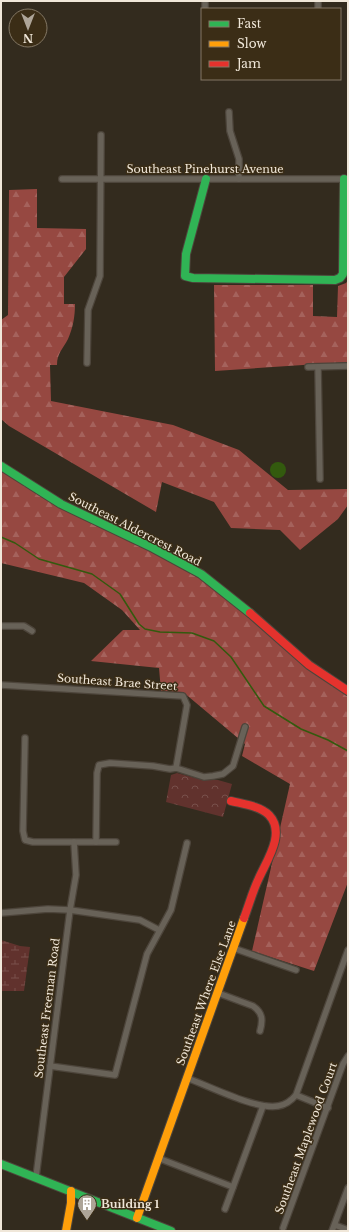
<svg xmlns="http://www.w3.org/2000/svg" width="349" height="1232" font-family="'Libre Baskerville',serif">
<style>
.forest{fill:url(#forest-firs)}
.wetland{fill:url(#wetland-marsh)}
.park{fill:url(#park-crowns)}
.water{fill:#335a0e}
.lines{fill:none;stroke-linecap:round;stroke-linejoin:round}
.stream{stroke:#335a0e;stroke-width:1.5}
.street-casing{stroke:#4d453b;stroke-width:8}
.fast-casing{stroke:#4d453b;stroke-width:10}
.slow-casing{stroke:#4d453b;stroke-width:10}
.jam-casing{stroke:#4d453b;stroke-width:10}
.street{stroke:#686258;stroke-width:5.5}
.fast{stroke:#30b455;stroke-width:8}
.slow{stroke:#ff9f0a;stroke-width:8}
.jam{stroke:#e5322d;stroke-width:8}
.labels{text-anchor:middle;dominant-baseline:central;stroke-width:3;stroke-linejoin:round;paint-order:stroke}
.street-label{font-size:11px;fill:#f0e7d9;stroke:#3b2d16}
.poi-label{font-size:11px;font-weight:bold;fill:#f0e7d9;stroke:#3b2d16;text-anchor:start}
</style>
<defs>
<pattern id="forest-firs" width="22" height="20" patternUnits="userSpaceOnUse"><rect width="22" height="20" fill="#964841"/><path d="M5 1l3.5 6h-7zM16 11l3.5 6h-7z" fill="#a5625c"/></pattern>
<pattern id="wetland-marsh" width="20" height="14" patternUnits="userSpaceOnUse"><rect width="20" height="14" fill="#61322d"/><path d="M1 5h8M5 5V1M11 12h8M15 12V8" fill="none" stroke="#78504b"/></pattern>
<pattern id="park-crowns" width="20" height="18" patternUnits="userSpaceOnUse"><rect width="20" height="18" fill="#61322d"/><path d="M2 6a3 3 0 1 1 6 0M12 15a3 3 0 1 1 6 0" fill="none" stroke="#78504b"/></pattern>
</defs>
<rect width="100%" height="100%" fill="#332b1e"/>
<g class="forest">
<path d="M37,189V228L86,229V249L64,277V304H75C75,316 73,328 68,339C63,349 57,353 57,365H50L51,401L173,425L239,450L288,490L348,489V505L338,519L300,550L280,530L231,528L214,502L162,482L156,512L9,426L1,419V320L8,315L9,190Z"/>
<polygon points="348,280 348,362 215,371 214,285 313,285 313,316 337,317 338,286 346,283"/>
<polygon points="1,468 199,575 334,687 348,695 348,882 314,971 252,951 290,784 242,756 245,744 183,692 161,691 159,668 91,661 123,630 140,630 122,610 84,583 1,563"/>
</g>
<polygon class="wetland" points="1,940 20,946 30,947 24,991 1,991"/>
<polygon class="park" points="177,773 203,780 218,780 232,784 223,817 166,802 171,775"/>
<circle class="water" cx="278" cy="470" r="8"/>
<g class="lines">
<polyline class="stream" points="1,537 15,543 39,559 92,574 120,594 139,624 145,629 160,632 192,633 214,641 231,657 264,706 301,729 328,740 348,751"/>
<defs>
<g id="street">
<polyline points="205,9 205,1"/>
<polyline points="318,9 318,1"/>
<polyline points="229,112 230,131 239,159 239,179"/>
<polyline points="62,179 348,179"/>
<polyline points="87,363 88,310 100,276 101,135"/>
<polyline points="308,367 348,366"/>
<polyline points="318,367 320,479"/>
<polyline points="1,626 24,626 32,631"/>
<polyline points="1,685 183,696 187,705 176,768"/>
<polyline points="25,738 23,831 25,840 33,842 116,842"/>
<polyline points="96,842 97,773 99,765 110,763 153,766 170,769 176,768 204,777 213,776 223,774 233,766 245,727"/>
<polyline points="1,913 48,909 70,910 140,920 159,930"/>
<polyline points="233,948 296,970"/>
<path d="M218,993L253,1006C263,1013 263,1020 260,1031"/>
<polyline points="50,1066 115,1075 147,954 171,910 187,843"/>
<path d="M187,1078C209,1086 256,1110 278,1106C286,1105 291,1101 296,1095L348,950"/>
<polyline points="296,1095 328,1108"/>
<polyline points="158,1158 233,1187"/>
<polyline points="36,1177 70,910 76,875 74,842"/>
<polyline points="225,1209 263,1106"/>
<polyline points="335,1225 348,1230"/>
<polyline points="283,1228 343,1064 348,1056"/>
<polyline points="332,1231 348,1188"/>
</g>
<g id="fast">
<polyline points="206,179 186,254 185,276 193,278 335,280 340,278 343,274 344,179"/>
<polyline points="1,466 61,504 153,548 201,574 250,613"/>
<polyline points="1,1164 171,1231"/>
</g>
<g id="slow">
<polyline points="137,1218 244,918"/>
<polyline points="66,1231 71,1203 71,1191"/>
</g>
<g id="jam">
<polyline points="250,613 309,665 348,691"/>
<path d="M231,801C243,804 260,806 269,815C286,833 267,860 259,878C253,890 249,905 244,918"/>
</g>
</defs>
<use href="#street" class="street-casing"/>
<use href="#fast" class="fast-casing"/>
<use href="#slow" class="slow-casing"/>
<use href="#jam" class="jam-casing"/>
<use href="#street" class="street"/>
<use href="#fast" class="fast"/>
<use href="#slow" class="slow"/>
<use href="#jam" class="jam"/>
</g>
<defs>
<symbol id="building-pin" viewBox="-11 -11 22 30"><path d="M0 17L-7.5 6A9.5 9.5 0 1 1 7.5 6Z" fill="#aea598" stroke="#3b2d16"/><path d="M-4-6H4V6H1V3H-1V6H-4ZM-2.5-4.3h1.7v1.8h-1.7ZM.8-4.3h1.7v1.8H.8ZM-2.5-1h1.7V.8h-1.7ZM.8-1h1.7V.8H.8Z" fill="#fff"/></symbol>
</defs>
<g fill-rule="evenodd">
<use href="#building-pin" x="76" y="1193" width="22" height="30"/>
</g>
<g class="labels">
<g class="street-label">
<text x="205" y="169">Southeast Pinehurst Avenue</text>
<text transform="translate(135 529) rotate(27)">Southeast Aldercrest Road</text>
<text transform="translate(117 682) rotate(4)">Southeast Brae Street</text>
<text transform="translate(206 993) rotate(-70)">Southeast Where Else Lane</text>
<text transform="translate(47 1008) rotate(-83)">Southeast Freeman Road</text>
<text transform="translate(306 1138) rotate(-70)">Southeast Maplewood Court</text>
</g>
<g class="poi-label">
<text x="101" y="1204">Building 1</text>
</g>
</g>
<rect width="349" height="1232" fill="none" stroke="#f0e7d9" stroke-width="4"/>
<rect x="201" y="8" width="140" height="72" fill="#3b2d16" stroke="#837764"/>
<rect x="209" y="21" width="20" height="6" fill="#30b455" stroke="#837764"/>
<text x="237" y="28" font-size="12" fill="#f0e7d9">Fast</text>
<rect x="209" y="41" width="20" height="6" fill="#ff9f0a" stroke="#837764"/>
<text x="237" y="48" font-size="12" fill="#f0e7d9">Slow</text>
<rect x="209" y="61" width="20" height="6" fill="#e5322d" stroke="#837764"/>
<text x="237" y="68" font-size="12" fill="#f0e7d9">Jam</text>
<g transform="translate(28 28) rotate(180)"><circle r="19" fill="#3b2d16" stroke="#837764"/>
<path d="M0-3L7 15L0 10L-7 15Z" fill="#aea598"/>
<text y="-6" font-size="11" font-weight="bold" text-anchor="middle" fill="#f0e7d9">N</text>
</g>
</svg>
